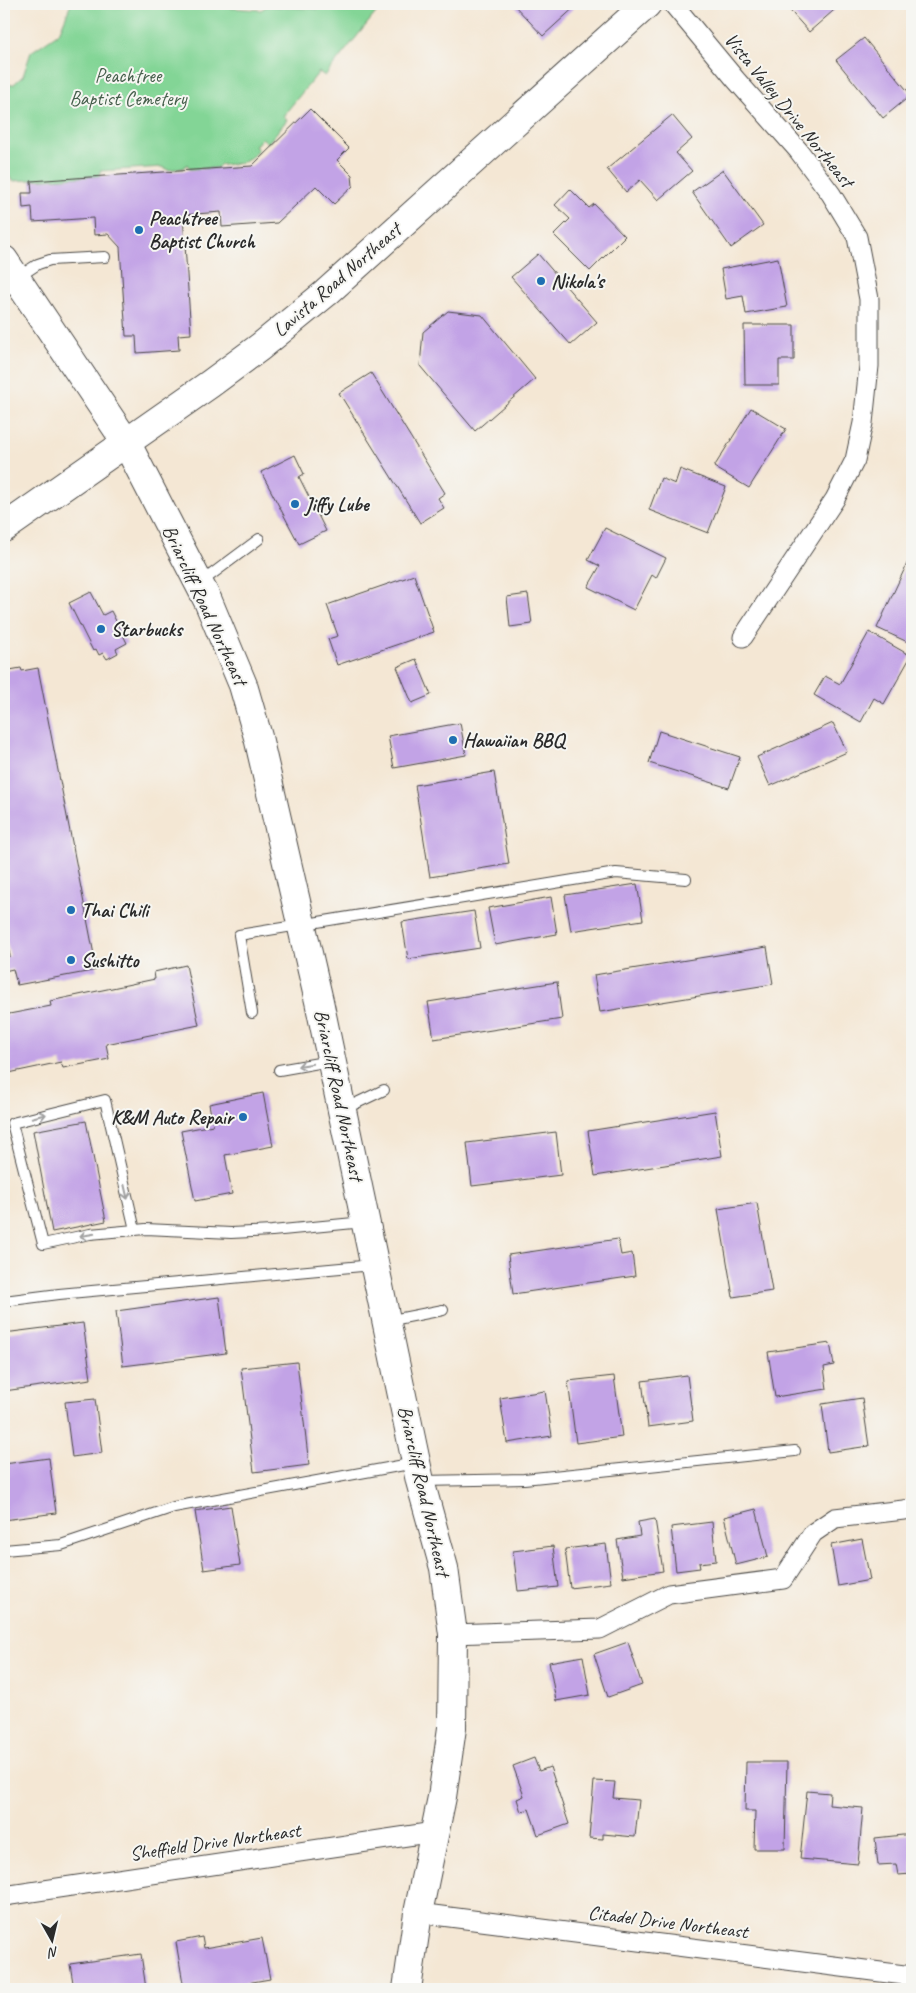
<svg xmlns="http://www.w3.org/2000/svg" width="916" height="1993" font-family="Caveat,sans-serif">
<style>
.green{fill:#83d596;stroke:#578060}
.building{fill:#c2a3e6}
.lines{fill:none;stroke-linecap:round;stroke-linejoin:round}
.lane-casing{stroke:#494744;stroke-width:12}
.street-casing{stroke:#494744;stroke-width:21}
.secondary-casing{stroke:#494744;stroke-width:30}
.lane{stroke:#fff;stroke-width:10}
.street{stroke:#fff;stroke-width:19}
.secondary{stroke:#fff;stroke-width:28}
.oneway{stroke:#a0a0a0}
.poi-dot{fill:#1f6fb2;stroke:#f6f6f2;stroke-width:2}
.labels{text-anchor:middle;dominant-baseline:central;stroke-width:4;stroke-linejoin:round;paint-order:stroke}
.park-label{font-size:20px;fill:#455e4b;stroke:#f6f6f2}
.street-label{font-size:20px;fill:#2b2b2b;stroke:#f6f6f2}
.poi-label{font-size:20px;font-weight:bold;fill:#2b2b2b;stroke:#f6f6f2;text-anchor:start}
</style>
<rect width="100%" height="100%" fill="#f6f6f2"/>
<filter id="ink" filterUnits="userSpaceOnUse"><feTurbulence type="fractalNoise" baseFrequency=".02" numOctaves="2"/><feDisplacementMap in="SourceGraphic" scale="10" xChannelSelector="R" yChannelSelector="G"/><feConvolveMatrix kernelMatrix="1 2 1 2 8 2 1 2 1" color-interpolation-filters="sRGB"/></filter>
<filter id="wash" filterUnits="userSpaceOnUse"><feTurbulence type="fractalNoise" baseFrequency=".0096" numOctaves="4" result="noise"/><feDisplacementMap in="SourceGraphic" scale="20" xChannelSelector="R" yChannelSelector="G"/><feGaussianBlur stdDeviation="1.12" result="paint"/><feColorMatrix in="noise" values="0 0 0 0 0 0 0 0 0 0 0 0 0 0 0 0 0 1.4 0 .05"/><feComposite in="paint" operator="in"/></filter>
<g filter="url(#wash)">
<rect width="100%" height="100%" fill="#f4e7d4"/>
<path class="green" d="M71,4H227L230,8L261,10L267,6L319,9L320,4H383L325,76L319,72L283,116L287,120L268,143L262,138L255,146L258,150C249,162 236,166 221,164L217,168L190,169L187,164L184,168L168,170L162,167L100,171V176L12,181L4,167V86L14,84L23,76L31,52L59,33Z"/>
<g id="blocks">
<g class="building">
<polygon points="513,4 578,4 543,36"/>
<polygon points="787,4 841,4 809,32 785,5"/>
<polygon points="864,38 911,95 883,118 836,60"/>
<polygon points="310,109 349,148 337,160 352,175 353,186 334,204 316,186 277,223 222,227 221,212 183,215 191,334 178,335 179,350 137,353 136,336 126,336 120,247 108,234 94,235 93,218 33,222 32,207 23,208 22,193 32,193 31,181 252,166"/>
<polygon points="672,115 692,139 676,153 692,171 658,200 640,180 626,192 607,169"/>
<polygon points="723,170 763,225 731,248 692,192"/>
<polygon points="570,189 589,208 594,204 625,236 590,271 554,235 570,219 555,205"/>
<polygon points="538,254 597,322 571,345 511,277"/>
<polygon points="778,258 787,307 746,314 743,296 726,299 721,269"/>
<polygon points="448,311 482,315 535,379 475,431 420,366 423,332"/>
<polygon points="744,325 794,325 794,360 779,360 779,385 745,385"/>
<polygon points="371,373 445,493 438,498 444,508 420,523 339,393"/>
<polygon points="751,408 786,429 749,488 714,467"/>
<polygon points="295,455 304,474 299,477 326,531 299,544 261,472"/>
<polygon points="680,469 726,487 708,533 649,510 661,478 675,484"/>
<polygon points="605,528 666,558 656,578 652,575 634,610 588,587 600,566 588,560"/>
<polygon points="912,553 912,644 877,628"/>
<polygon points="414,575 434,632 337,665 328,639 338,636 327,605"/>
<polygon points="91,592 103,615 111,611 127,643 116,649 118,653 107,659 103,653 99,655 96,649 93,651 69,603"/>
<polygon points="528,594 532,624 510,627 507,597"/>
<polygon points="869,632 911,656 884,704 874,698 861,722 814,695 825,676 840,684"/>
<polygon points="416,659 431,695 412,703 397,667"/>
<polygon points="21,668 22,671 38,668 97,970 17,985 13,969 4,971 4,957 10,956 5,934 4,934 4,671"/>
<polygon points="460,723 466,755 394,768 388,736"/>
<polygon points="833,723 847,752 770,786 757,757"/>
<polygon points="659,731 740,757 729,788 649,763"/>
<polygon points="494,772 509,864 430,877 415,785"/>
<polygon points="637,884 643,920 571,931 565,895"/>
<polygon points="551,897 557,934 495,945 488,908"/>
<polygon points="474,911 480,948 408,959 402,922"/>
<polygon points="767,947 773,984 600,1012 594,975"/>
<polygon points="186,965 199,1025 106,1044 109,1059 63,1068 61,1062 4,1074 4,1015 51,1006 50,1001 155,979 154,972"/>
<polygon points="557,982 562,1019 434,1039 428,1002"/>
<polygon points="263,1093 273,1146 225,1155 232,1194 195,1201 181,1131 213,1125 209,1104"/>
<polygon points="715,1111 722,1156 595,1176 588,1131"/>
<polygon points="86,1121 106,1221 52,1232 33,1131"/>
<polygon points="556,1132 561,1175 472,1186 467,1143"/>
<polygon points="757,1203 772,1291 733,1297 718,1209"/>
<polygon points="618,1239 621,1255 632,1253 635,1276 513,1294 508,1255"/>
<polygon points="219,1297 226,1353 123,1366 116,1311"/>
<polygon points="83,1323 91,1379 4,1391 4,1333"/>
<polygon points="830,1343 834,1365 824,1367 827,1389 775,1397 768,1352"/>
<polygon points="297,1362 309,1465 254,1472 241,1368"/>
<polygon points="687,1375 693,1421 648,1427 642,1381"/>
<polygon points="614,1376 622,1437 576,1443 568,1381"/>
<polygon points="545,1391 552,1436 507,1443 500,1398"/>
<polygon points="862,1398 869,1446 828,1452 822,1404"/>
<polygon points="95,1399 102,1453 72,1457 65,1402"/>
<polygon points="49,1458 56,1513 4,1520 4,1464"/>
<polygon points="231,1506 240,1565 204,1570 195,1511"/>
<polygon points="756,1509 768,1557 736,1565 724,1517"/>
<polygon points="655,1519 663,1571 623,1577 617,1540 640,1536 638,1522"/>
<polygon points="712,1522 716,1561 699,1563 700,1568 676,1571 671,1527"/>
<polygon points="862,1539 870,1580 838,1586 831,1545"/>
<polygon points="606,1544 611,1583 570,1588 565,1549"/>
<polygon points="553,1546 558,1587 518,1591 513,1551"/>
<polygon points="628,1642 642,1685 608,1697 594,1654"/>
<polygon points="583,1656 590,1695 556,1701 549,1662"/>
<polygon points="534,1758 539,1771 550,1767 569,1824 538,1835 529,1809 521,1812 517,1799 524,1796 513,1766"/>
<polygon points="746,1762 787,1762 785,1849 754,1849 755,1811 745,1811"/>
<polygon points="594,1781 615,1782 613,1798 639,1800 635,1837 603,1834 603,1839 589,1838"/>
<polygon points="807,1791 830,1793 829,1805 863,1808 858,1864 800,1859"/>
<polygon points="912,1834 912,1874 898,1875 896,1864 878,1865 875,1838"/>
<polygon points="202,1937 204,1948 262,1938 270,1979 212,1989 184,1989 176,1942"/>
<polygon points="141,1954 146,1989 74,1989 70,1964"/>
</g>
</g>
</g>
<g filter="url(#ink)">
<use href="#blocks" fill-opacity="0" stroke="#494744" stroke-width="1"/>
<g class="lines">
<defs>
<g id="lane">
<polyline points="17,278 38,264 50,260 105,257"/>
<polyline points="200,583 259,539"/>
<polyline points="252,1013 239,935 616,873 686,879"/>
<polyline points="279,1070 330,1061"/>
<polyline points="342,1110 384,1090"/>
<polyline points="135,1230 105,1100 12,1123 43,1244 90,1234 146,1229 231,1233 272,1231 364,1222"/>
<polyline points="4,1301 59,1294 373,1265"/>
<polyline points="387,1321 443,1310"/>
<polyline points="421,1481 524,1479 795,1451"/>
<polyline points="4,1550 61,1545 174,1507 415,1463"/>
</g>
<g id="street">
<polyline points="673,4 736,80 798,150 831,194 857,237 869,299 869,366 863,423 855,460 835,499 743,637"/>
<polyline points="453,1634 600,1629 669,1594 783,1579 813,1533 835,1518 912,1509"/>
<polyline points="4,1896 434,1832"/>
<polyline points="418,1913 912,1976"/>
</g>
<g id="secondary">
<polyline points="4,260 126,442 208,601 243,685 258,737 319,1001 420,1481 444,1568 453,1634 452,1728 442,1797 418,1913 407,1989"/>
<polyline points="4,528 210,384 260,347 326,293 647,4"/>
</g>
</defs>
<use href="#lane" class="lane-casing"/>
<use href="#street" class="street-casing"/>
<use href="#secondary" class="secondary-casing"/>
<use href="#lane" class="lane"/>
<use href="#street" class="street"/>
<use href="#secondary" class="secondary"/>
</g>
<defs><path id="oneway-shaft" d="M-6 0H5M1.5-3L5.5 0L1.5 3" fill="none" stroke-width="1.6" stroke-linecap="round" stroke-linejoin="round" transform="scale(1.25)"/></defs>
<g class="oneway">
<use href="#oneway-shaft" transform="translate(305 1065) rotate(170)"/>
<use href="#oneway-shaft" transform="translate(39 1116) rotate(-14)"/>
<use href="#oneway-shaft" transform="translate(126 1192) rotate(77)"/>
<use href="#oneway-shaft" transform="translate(87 1235) rotate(170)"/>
</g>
</g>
<g class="poi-dot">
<circle cx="139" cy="230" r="5"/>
<circle cx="541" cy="281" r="5"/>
<circle cx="295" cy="504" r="5"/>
<circle cx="101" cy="629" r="5"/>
<circle cx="453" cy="740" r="5"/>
<circle cx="71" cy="910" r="5"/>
<circle cx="71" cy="960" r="5"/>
<circle cx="243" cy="1117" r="5"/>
</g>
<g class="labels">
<g class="park-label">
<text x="128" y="75">Peachtree<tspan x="128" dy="23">Baptist Cemetery</tspan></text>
</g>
<g class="street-label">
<text transform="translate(789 110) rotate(51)">Vista Valley Drive Northeast</text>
<text transform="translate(337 280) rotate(-41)">Lavista Road Northeast</text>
<text transform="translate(205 605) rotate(65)">Briarcliff Road Northeast</text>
<text transform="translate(339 1095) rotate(78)">Briarcliff Road Northeast</text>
<text transform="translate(424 1491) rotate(77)">Briarcliff Road Northeast</text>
<text transform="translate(215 1842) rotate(-8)">Sheffield Drive Northeast</text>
<text transform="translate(668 1922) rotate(7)">Citadel Drive Northeast</text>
</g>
<g class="poi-label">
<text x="149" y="218">Peachtree<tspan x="149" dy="23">Baptist Church</tspan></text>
<text x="551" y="281">Nikola's</text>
<text x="305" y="504">Jiffy Lube</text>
<text x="111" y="629">Starbucks</text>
<text x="463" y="740">Hawaiian BBQ</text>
<text x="81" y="910">Thai Chili</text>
<text x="81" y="960">Sushitto</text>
<text x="233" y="1117" text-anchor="end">K&amp;M Auto Repair</text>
</g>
</g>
<rect width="916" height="1993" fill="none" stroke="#f6f6f2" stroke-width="20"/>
<g transform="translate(52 1940) rotate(172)" stroke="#f6f6f2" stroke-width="4" paint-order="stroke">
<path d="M0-4L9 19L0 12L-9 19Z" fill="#2b2b2b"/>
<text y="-8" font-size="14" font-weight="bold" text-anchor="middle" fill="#2b2b2b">N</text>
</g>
</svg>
